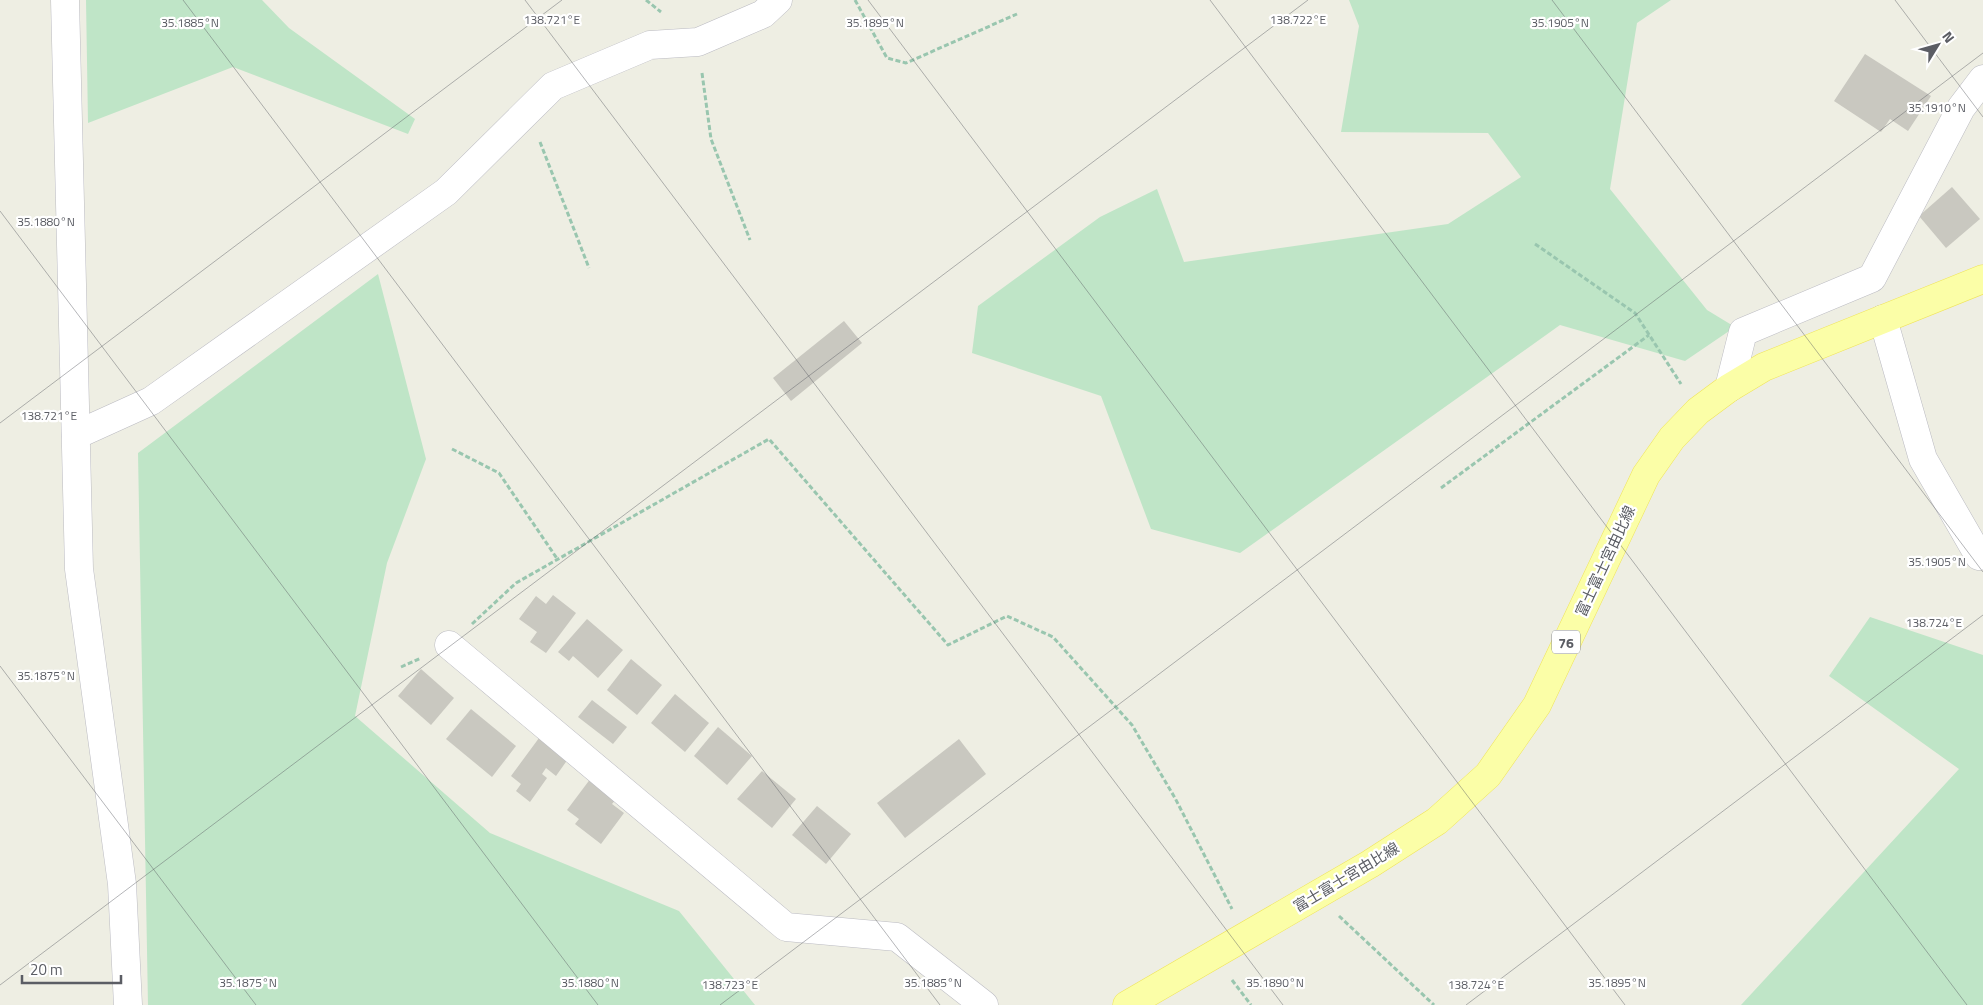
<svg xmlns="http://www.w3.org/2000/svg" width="1983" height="1005" font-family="'Titillium Web','Noto Sans JP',sans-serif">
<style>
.green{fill:#bfe5c7}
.building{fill:#c9c8c0}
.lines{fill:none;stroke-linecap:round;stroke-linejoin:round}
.street-casing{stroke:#bbbbc2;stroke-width:29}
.primary-casing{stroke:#f0e459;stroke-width:29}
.path{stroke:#99c6af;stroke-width:3;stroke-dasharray:5 2.5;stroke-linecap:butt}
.street{stroke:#fff;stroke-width:28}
.primary{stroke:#fbfea7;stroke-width:28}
.ticks{fill:none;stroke:#5b5d64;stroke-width:1;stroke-opacity:0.45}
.labels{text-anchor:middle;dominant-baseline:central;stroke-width:4.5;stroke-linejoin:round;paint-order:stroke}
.shield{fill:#fff;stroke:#8c8e92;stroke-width:1}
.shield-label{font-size:14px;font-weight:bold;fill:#5b5d64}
.street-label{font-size:15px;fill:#5b5d64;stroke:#fff}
.ticks-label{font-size:12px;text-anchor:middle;fill:#5b5d64;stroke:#fff;stroke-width:4.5;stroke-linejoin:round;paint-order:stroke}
</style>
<rect width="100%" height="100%" fill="#eeeee3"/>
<g class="green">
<polygon points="86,0 262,0 289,28 415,119 408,134 233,67 88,123"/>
<polygon points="1349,0 1671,0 1637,23 1610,189 1707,310 1735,327 1685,361 1560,325 1240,553 1151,529 1101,396 972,353 978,306 1100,217 1157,189 1184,262 1448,224 1521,177 1488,133 1341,132 1359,26"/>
<polygon points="378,274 426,459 387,563 355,716 490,833 679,911 755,1005 148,1005 138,453"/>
<polygon points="1870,617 1983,655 1983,1005 1741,1005 1959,769 1829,676"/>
</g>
<g class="building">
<polygon points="1865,54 1931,96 1908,131 1890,119 1881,132 1834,101"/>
<polygon points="1952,187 1980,219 1946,248 1919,216"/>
<polygon points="844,321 862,343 791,401 773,378"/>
<polygon points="553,595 576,613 546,653 530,642 537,632 519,619 536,596 546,604"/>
<polygon points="587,619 623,650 598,678 573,656 569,661 558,652"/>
<polygon points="631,659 662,685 637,715 607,690"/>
<polygon points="421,669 454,698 431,725 398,696"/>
<polygon points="675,694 709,723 685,752 651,723"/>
<polygon points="592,700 627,727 613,744 578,717"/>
<polygon points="471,709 516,746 492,777 446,739"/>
<polygon points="718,727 752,756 727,785 694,756"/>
<polygon points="539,738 568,759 556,776 546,768 542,774 547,778 530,802 516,791 521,784 511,776"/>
<polygon points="959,739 986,774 905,838 877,803"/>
<polygon points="762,771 796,799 772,828 737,799"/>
<polygon points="591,778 617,798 612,804 624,813 601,844 575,824 579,819 567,810"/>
<polygon points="817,806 851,834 826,864 792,835"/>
</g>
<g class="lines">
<defs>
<g id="street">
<polyline points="65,0 79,569 122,884 128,1005"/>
<polyline points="1883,319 1923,459 1979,556"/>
<polyline points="1729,388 1743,332 1872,278 1961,108 1983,79"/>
<polyline points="76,435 151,401 446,192 553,86 650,45 698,42 763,14 778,0"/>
<polyline points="449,645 786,927 897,937 984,1005"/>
</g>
<polyline id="primary" points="1127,1005 1370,864 1437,821 1488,775 1537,705 1646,475 1672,438 1698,411 1729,388 1764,367 1983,279"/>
</defs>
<use href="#street" class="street-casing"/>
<use href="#primary" class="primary-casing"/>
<g class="path">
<polyline points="646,0 661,12"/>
<polyline points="855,0 887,58 906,63 1017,14"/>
<polyline points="702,73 711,139 750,240"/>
<polyline points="540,142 589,268"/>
<polyline points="1535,244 1635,313 1681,384"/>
<polyline points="452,449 499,473 558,560"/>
<polyline points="1441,488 1649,335"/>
<polyline points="472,624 516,583 769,439 948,645 1007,616 1053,637 1132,725 1175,798 1232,909"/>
<polyline points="401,667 421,658"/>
<polyline points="1339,916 1434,1005"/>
<polyline points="1232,980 1251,1005"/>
</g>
<use href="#street" class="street"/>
<use href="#primary" class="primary"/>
</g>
<path class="ticks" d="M183,0L940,1005M525,0L1283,1005M868,0L1625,1005M1210,0L1967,1005M1552,0L1983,572M1895,0L1983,117M0,211L598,1005M0,423L562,0M0,666L256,1005M0,985L1308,0M720,1005L1983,53M1466,1005L1983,615"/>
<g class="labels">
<rect class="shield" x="1552" y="630.5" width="28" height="23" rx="4"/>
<g class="shield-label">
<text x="1566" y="642">76</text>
</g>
<g class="street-label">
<text transform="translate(1605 561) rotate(-65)">富士富士宮由比線</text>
<text transform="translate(1346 877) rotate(-31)">富士富士宮由比線</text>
</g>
</g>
<g class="ticks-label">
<text x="552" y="24">138.721°E</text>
<text x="1298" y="24">138.722°E</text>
<text x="190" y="27">35.1885°N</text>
<text x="875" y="27">35.1895°N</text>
<text x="1560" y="27">35.1905°N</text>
<text x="1937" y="112">35.1910°N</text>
<text x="46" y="226">35.1880°N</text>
<text x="49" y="420">138.721°E</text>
<text x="1937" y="566">35.1905°N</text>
<text x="1934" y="627">138.724°E</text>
<text x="46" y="680">35.1875°N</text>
<text x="248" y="987">35.1875°N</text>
<text x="590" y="987">35.1880°N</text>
<text x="933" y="987">35.1885°N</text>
<text x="1275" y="987">35.1890°N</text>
<text x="1617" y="987">35.1895°N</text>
<text x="730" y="989">138.723°E</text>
<text x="1476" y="989">138.724°E</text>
</g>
<g transform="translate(1938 45) rotate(53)" stroke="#ffffff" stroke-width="4" paint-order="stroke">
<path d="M0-4L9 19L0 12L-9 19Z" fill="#5b5d64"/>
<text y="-8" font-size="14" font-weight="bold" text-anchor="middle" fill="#5b5d64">N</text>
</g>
<path d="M22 975v8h99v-8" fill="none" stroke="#5b5d64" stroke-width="2.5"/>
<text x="30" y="975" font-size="15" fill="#5b5d64" stroke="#ffffff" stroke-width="4" paint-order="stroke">20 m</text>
</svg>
